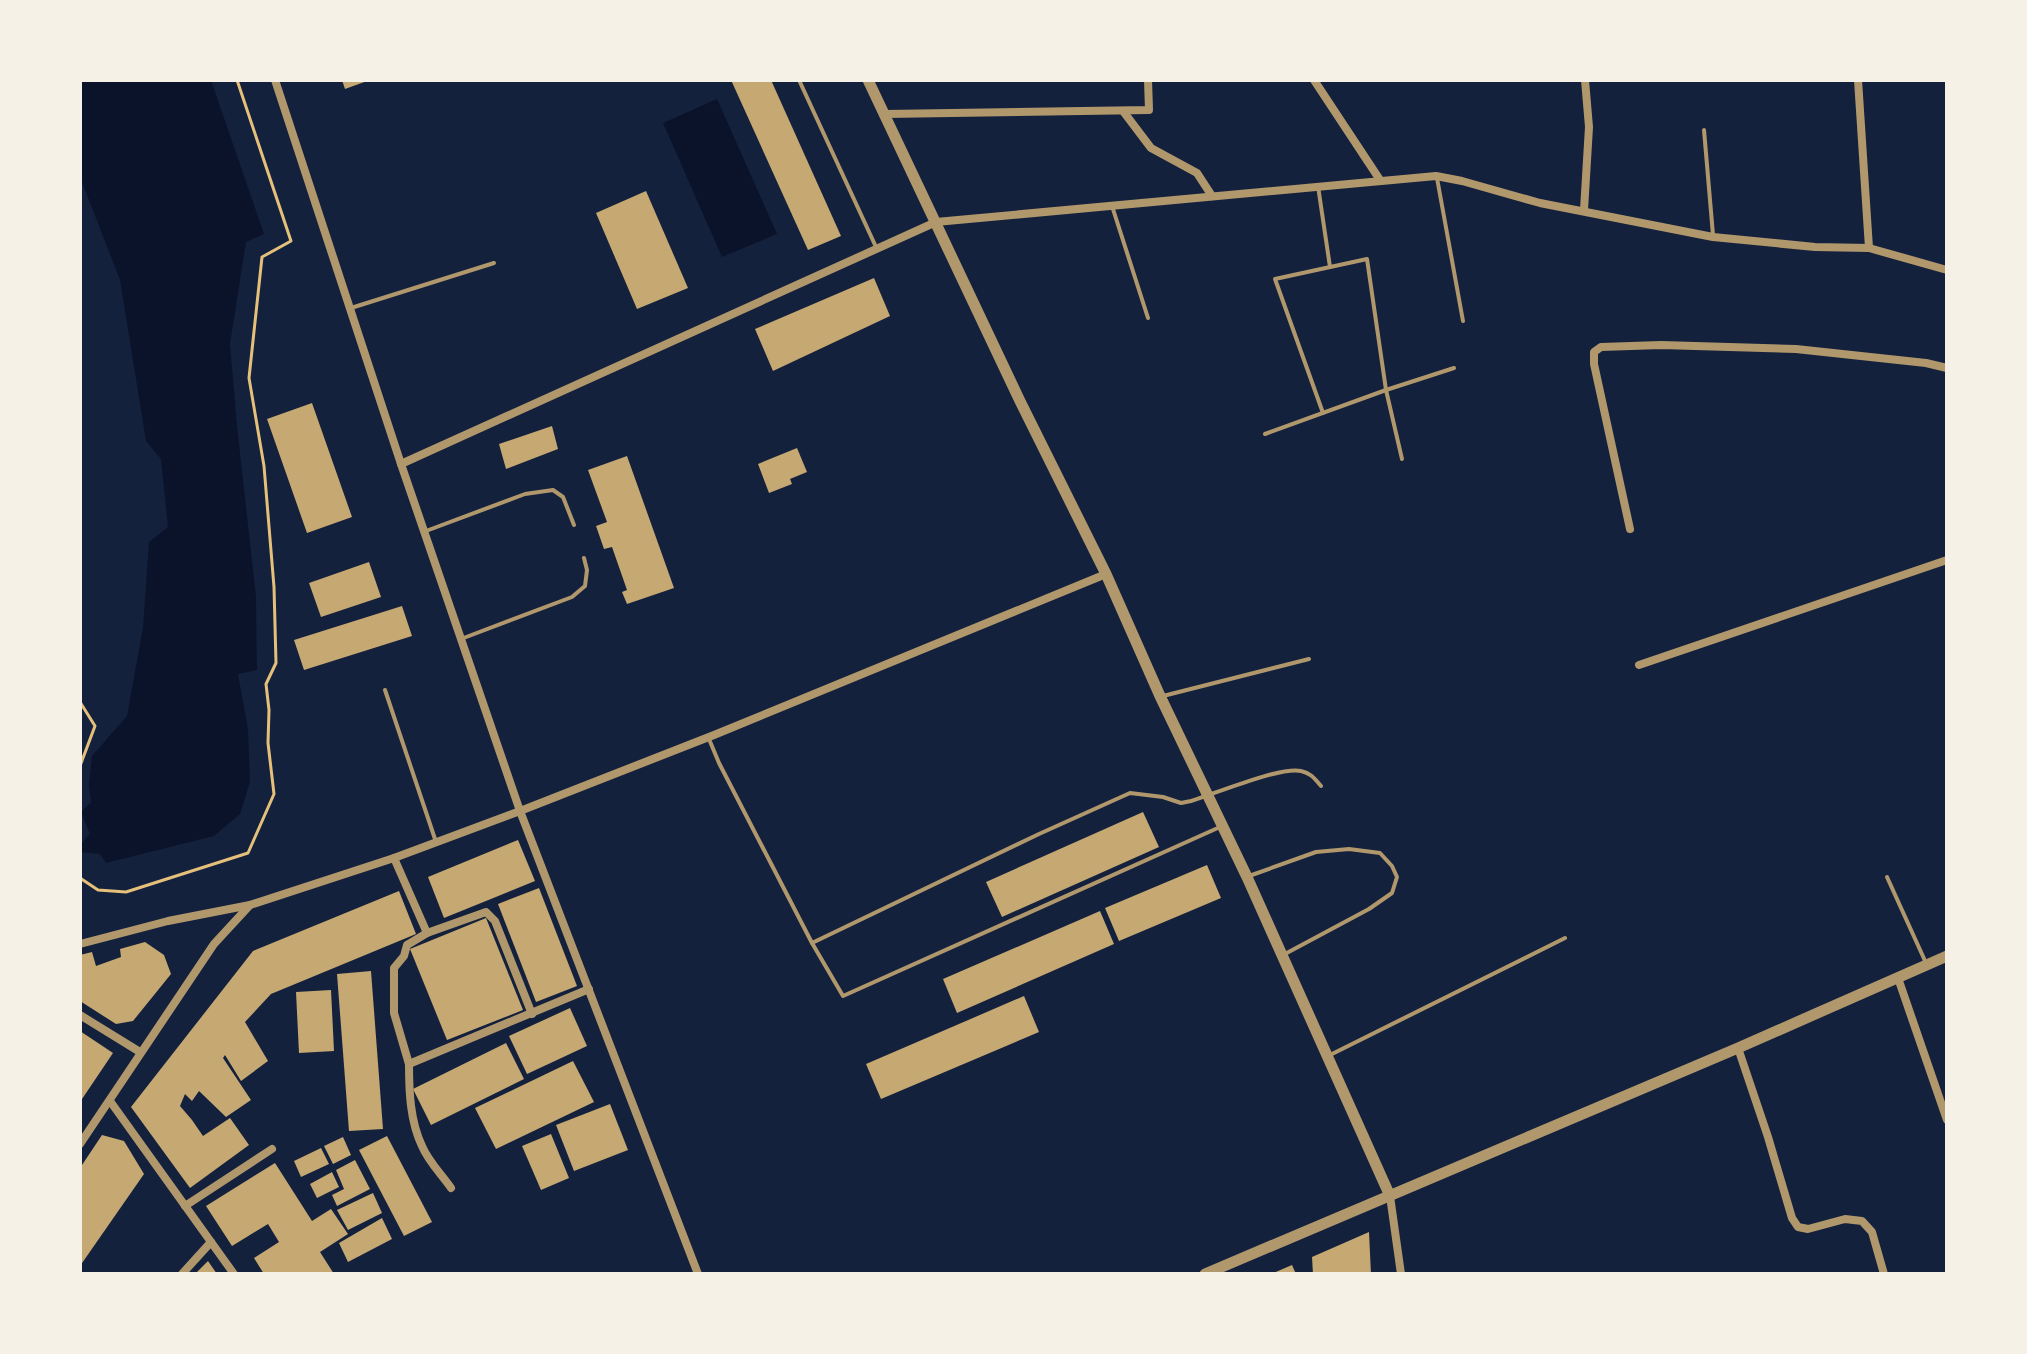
<svg xmlns="http://www.w3.org/2000/svg" width="2027" height="1354" font-family="'Work Sans',sans-serif">
<style>
.water{fill:#0b132b}
.building{fill:#c6a872}
.lines{fill:none;stroke-linecap:round;stroke-linejoin:round}
.path{stroke:#e5c07b;stroke-width:3}
.service{stroke:#b1986c;stroke-width:4}
.minor{stroke:#b1986c;stroke-width:8}
.tertiary{stroke:#b1986c;stroke-width:11}
</style>
<rect width="100%" height="100%" fill="#14213d"/>
<g class="water">
<polygon points="80,80 211,80 264,234 246,242 230,344 237,426 256,597 257,670 238,674 248,729 250,782 240,814 214,836 106,863 100,854 80,852 80,845 90,834 81,812 91,802 89,786 92,756 127,716 143,627 149,542 168,527 161,459 146,441 120,280 80,177"/>
<polygon points="717,99 777,234 722,257 663,123"/>
</g>
<g class="building">
<polygon points="342,80 370,80 345,89"/>
<polygon points="731,80 771,80 841,236 808,250"/>
<polygon points="646,191 688,288 637,309 596,213"/>
<polygon points="874,278 890,316 773,371 755,329"/>
<polygon points="312,403 352,517 307,533 267,419"/>
<polygon points="552,426 558,449 506,469 499,444"/>
<polygon points="797,448 807,472 790,479 792,484 769,493 758,464"/>
<polygon points="627,456 674,588 627,604 622,592 627,590 612,547 604,549 596,526 607,522 588,470"/>
<polygon points="369,562 381,597 321,617 309,583"/>
<polygon points="402,606 412,636 304,670 294,640"/>
<polygon points="1143,812 1159,847 1002,917 986,882"/>
<polygon points="518,840 535,881 444,918 428,877"/>
<polygon points="1207,865 1221,898 1119,941 1105,908"/>
<polygon points="539,888 577,986 536,1002 498,904"/>
<polygon points="399,891 416,934 271,994 245,1022 268,1061 241,1081 225,1055 223,1058 251,1100 226,1117 199,1091 192,1101 185,1094 180,1106 192,1120 203,1136 230,1118 249,1145 190,1188 131,1107 253,951"/>
<polygon points="1100,911 1114,944 957,1013 943,979"/>
<polygon points="486,918 523,1010 447,1040 410,949"/>
<polygon points="145,942 164,955 171,974 133,1021 116,1024 80,1001 80,955 92,952 96,966 121,957 120,949"/>
<polygon points="371,971 383,1129 349,1131 337,974"/>
<polygon points="331,990 334,1051 299,1053 296,992"/>
<polygon points="1024,996 1039,1032 881,1099 866,1064"/>
<polygon points="570,1008 587,1046 527,1074 509,1036"/>
<polygon points="80,1031 113,1053 80,1102"/>
<polygon points="506,1043 524,1079 431,1125 413,1089"/>
<polygon points="573,1061 594,1102 496,1149 475,1108"/>
<polygon points="610,1104 628,1150 574,1171 556,1125"/>
<polygon points="551,1134 569,1178 541,1190 522,1146"/>
<polygon points="102,1135 124,1141 144,1174 80,1266 80,1168"/>
<polygon points="387,1136 432,1222 404,1236 359,1150"/>
<polygon points="343,1137 351,1155 333,1164 324,1146"/>
<polygon points="321,1148 329,1164 301,1177 294,1161"/>
<polygon points="355,1160 370,1189 337,1206 332,1195 344,1189 336,1170"/>
<polygon points="275,1163 312,1221 331,1209 348,1234 320,1252 334,1274 264,1274 254,1258 279,1242 268,1224 232,1246 206,1206"/>
<polygon points="332,1172 339,1187 317,1198 310,1184"/>
<polygon points="373,1193 382,1213 348,1230 337,1210"/>
<polygon points="382,1218 392,1239 348,1262 339,1243"/>
<polygon points="1369,1232 1371,1274 1313,1274 1312,1257"/>
<polygon points="208,1261 217,1274 195,1274"/>
<polygon points="1292,1265 1296,1274 1271,1274"/>
</g>
<g class="lines">
<g class="path">
<polyline points="80,702 95,726 80,766"/>
<polyline points="80,878 98,890 126,892 248,853 274,794 268,743 269,710 266,684 276,663 274,587 264,466 249,378 262,257 291,241 237,80"/>
</g>
<g class="service">
<polyline points="799,80 876,247"/>
<polyline points="1704,130 1713,235"/>
<polyline points="1437,178 1463,321"/>
<polyline points="1318,186 1330,267"/>
<polyline points="1112,206 1148,318"/>
<polyline points="351,308 494,263"/>
<polyline points="1323,413 1275,279 1367,259 1386,390 1402,459"/>
<polyline points="1265,434 1386,390 1454,368"/>
<polyline points="426,531 525,494 553,490 563,497 574,525"/>
<polyline points="461,639 572,597 585,586 587,570 584,558"/>
<polyline points="385,690 436,842"/>
<polyline points="1163,696 1309,659"/>
<polyline points="709,739 719,763 812,943 843,996 1220,827"/>
<polyline points="1249,876 1316,852 1349,849 1380,853 1392,866 1397,877 1392,893 1369,909 1283,955"/>
<polyline points="1887,877 1926,963"/>
<path d="M812,943L1039,834L1130,793L1163,797L1181,803L1191,801C1214,794 1281,766 1301,771C1311,773 1315,779 1321,786"/>
<polyline points="1328,1056 1565,938"/>
</g>
<g class="minor">
<polyline points="275,80 401,464 520,811 698,1274"/>
<polyline points="1314,80 1380,180"/>
<polyline points="1858,80 1869,248"/>
<polyline points="1123,111 1151,148 1197,173 1212,196"/>
<polyline points="885,114 1149,110 1148,80"/>
<polyline points="1584,210 1589,127 1585,80"/>
<polyline points="401,464 936,222 1436,176 1462,181 1540,203 1713,237 1815,247 1869,248 1947,270"/>
<polyline points="1630,529 1594,364 1594,352 1601,347 1661,345 1796,349 1926,363 1947,368"/>
<polyline points="1639,665 1947,560"/>
<polyline points="394,858 427,933"/>
<polyline points="80,944 168,921 250,905 394,858 520,811 714,735 1106,574"/>
<polyline points="1898,978 1947,1120"/>
<polyline points="80,1015 140,1052"/>
<polyline points="1738,1048 1768,1137 1792,1218 1798,1227 1808,1229 1845,1219 1862,1221 1872,1232 1884,1274"/>
<polyline points="409,1064 394,1013 394,968 404,956 407,945 427,933 486,912 495,921 532,1014"/>
<polyline points="110,1101 234,1274"/>
<polyline points="80,1144 214,944 250,905"/>
<path d="M451,1188C442,1175 428,1161 422,1146C410,1121 409,1091 409,1064L589,989"/>
<polyline points="1390,1196 1401,1274"/>
<polyline points="185,1206 272,1149"/>
<polyline points="182,1274 211,1242"/>
</g>
<g class="tertiary">
<polyline points="868,80 1019,399 1106,574 1160,696 1247,877 1390,1196"/>
<polyline points="1205,1274 1738,1048 1947,956"/>
</g>
</g>
<rect width="2027" height="1354" fill="none" stroke="#f6f1e7" stroke-width="164"/>
</svg>
